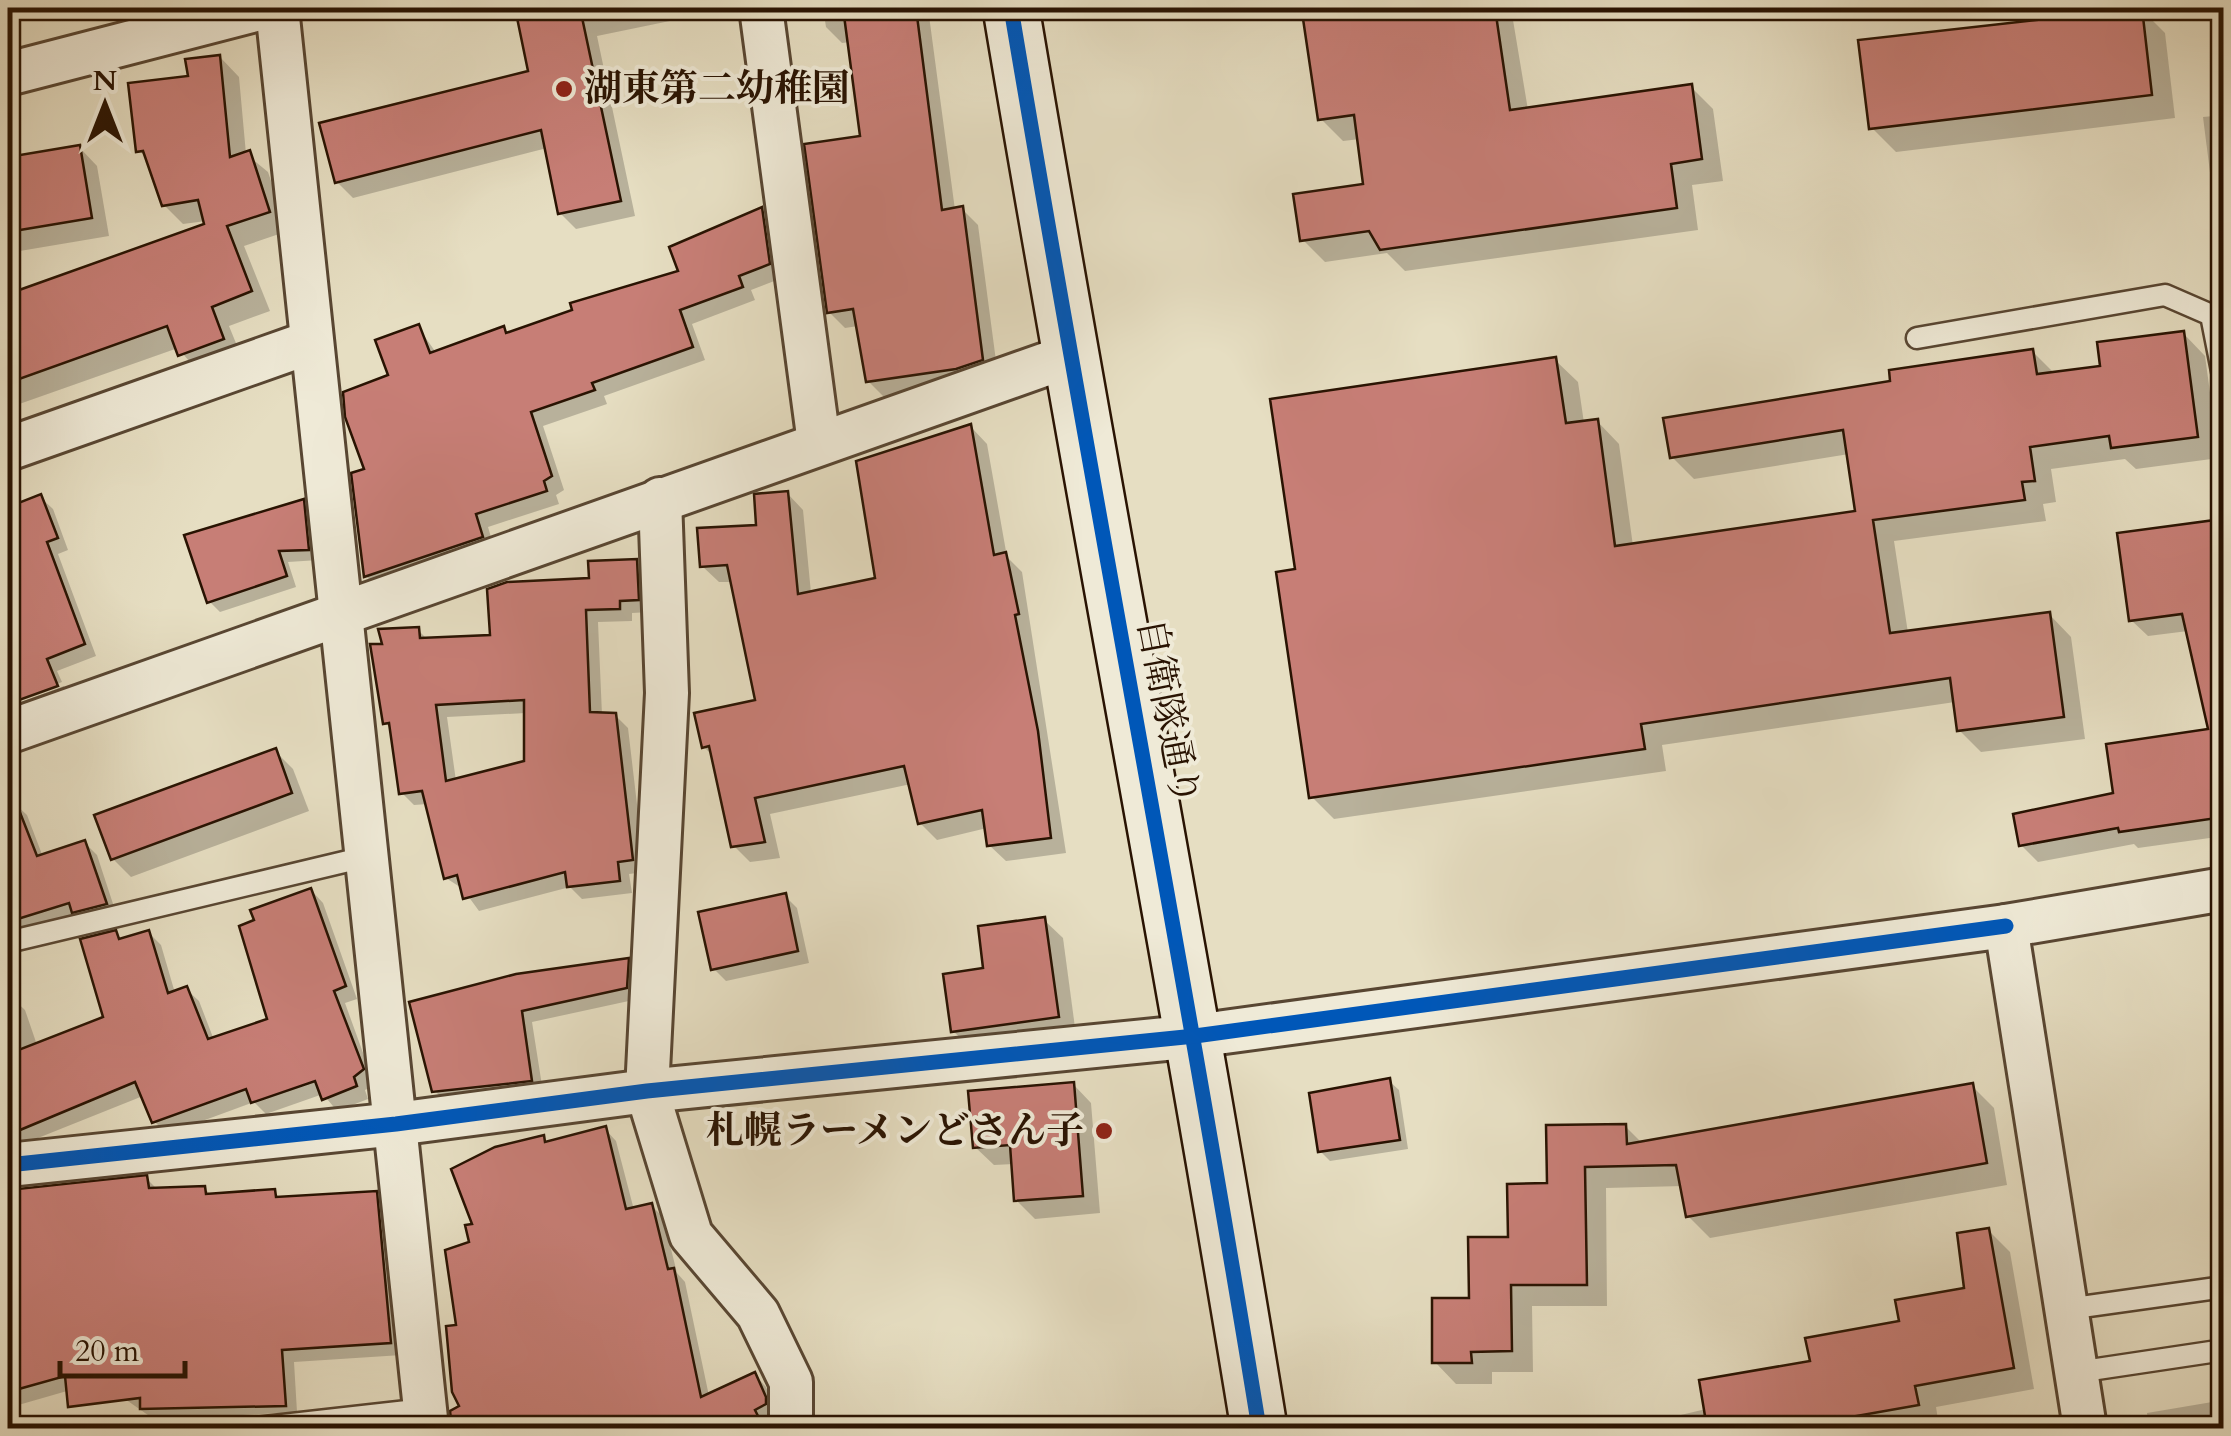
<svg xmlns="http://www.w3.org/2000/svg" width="2231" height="1436" font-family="Cardo,'Noto Serif JP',serif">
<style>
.shadow{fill:#0003;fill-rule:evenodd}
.building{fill:#c77e76;stroke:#291302;stroke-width:2.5;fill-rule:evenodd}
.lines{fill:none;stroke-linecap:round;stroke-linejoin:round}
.lane-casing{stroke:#584632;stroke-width:25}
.street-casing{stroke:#584632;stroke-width:48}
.secondary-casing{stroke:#291302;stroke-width:60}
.lane{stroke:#efead7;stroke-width:20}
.street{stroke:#efead7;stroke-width:42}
.secondary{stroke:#efead7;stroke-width:55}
.cycleway-casing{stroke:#efead7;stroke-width:21}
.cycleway{stroke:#0057b8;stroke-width:15}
.poi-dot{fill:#8f2418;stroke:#efead7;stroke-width:4}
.labels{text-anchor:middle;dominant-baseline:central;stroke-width:8;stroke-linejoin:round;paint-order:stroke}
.poi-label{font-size:38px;font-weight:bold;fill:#291302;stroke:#efead7;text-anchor:start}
.street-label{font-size:38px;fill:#291302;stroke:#efead7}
</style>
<rect width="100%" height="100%" fill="#e6dec2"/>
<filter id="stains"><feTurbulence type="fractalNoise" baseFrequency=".002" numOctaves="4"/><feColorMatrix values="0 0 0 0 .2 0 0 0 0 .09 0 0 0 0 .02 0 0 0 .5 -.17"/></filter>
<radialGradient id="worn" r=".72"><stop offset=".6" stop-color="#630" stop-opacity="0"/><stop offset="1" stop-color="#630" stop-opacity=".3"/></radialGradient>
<g class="shadow">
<polygon points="112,8 159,8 120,16"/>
<polygon points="517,8 698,8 699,15 597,36 635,216 576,229 560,213 547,148 353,198 337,182 531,73"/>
<polygon points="823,8 928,8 955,210 962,209 978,225 998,376 973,384 884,397 868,381 858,326 845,328 829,312 862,138 850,42 842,43 826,27"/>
<polygon points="1353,8 1511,8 1528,110 1691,87 1713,109 1723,181 1692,185 1698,230 1405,271 1387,253 1325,262 1303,240 1366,186 1360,139 1343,141 1321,119 1305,15"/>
<polygon points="2141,9 2165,33 2175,118 1896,152 1872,128"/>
<polygon points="220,57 239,77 246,154 268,172 288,231 244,246 270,311 229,326 242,358 200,374 178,348 8,408 8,297 207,226 206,221 183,224 164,205 148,160 139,150 190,78"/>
<polygon points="2224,115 2224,235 2217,228 2203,117"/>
<polygon points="79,147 97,166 109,236 8,253 8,160"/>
<polygon points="762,210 775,223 782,278 751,290 755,300 692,324 705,360 604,396 607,404 543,426 564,490 556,495 559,504 488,527 495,551 379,589 366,576 367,471 391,377 418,327 437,354 504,329 509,334 682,273"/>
<polygon points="2183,333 2205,356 2219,458 2136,469 2125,459 2051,469 2056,502 2043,504 2046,521 1894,541 1908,633 2049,614 2071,637 2085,739 1981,752 1959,730 1955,702 1662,745 1666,771 1334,819 1312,797 1298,571 1555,360 1578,382 1584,423 1597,421 1619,444 1633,546 1858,513 1849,454 1694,479 1672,457 1893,383 2032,351 2055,374 2103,368"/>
<polygon points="971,427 987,444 1007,557 1022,572 1066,853 1006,861 989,845 987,828 937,840 920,823 911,784 770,814 780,858 750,862 733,845 713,756 704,747 757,702 733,582 719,582 702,566 758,527 787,493 803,510 811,593 878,580"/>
<polygon points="40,497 53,509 68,550 58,554 96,656 57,671 62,682 8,702 8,509"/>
<polygon points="303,502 314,513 319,560 288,562 296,587 220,612 209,601"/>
<polygon points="2214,523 2224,532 2224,836 2138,848 2134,844 2038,862 2021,845 2116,795 2211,731 2188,631 2148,636 2131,620"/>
<path d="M636,561L649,574L650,612L632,613V621L598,622L602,715H615L628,728L645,872L629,874L632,893L582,899L570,887L479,911L463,889L446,878L428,804L414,805L401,792L393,730L385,723V646L418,630L428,640L492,637L591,581ZM526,713V763L456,781L447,717Z"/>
<polygon points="64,686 68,698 8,718 8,707"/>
<polygon points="275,751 293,769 309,811 131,877 113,859"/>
<polygon points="14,803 27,815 43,857 85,843 97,855 117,916 8,938 8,805"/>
<polygon points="311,890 323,903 357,999 345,1003 375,1086 365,1090 368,1099 337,1111 323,1094 266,1114 254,1102 167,1134 154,1121 143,1096 8,1150 8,983 12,998 25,1010 37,1045 106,1018 115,933 123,941 149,933 161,945 175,993 186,989 199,1001 214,1040 270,1021"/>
<polygon points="785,896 797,908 809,963 726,981 713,968"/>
<polygon points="1044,920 1063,938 1076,1035 972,1049 953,1031 986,970"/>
<polygon points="628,961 640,973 638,999 532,1022 543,1092 446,1102 434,1090 412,1004"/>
<polygon points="1389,1081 1399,1090 1408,1149 1330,1161 1320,1151"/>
<polygon points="1073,1084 1091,1103 1100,1213 1035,1219 1016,1200 1014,1164 994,1165 975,1147"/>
<polygon points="1972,1086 1994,1108 2007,1185 1710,1238 1688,1216 1683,1186 1606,1188 1607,1306 1532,1306 1533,1372 1492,1372 1492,1384 1456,1384 1435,1362 1510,1239 1550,1185 1625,1126 1643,1144"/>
<polygon points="605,1129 616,1141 634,1210 651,1205 663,1217 677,1273 685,1282 709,1396 755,1375 766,1387 776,1410 776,1416 764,1421 768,1428 464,1428 455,1411 463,1407 459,1328 475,1226 543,1138 548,1143"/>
<polygon points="146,1178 158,1190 204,1188 212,1196 274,1192 282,1200 376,1193 389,1206 402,1355 294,1362 297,1412 155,1420 125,1399 74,1389 8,1408 8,1191"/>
<polygon points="1988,1230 2010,1252 2034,1389 1936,1407 1939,1426 1923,1428 1670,1428 1668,1418 1706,1409 1967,1290"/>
<polygon points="2224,1400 2224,1428 2149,1428 2147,1413"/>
</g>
<g class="building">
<polygon points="515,8 580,8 621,201 558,214 541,130 335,183 319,123 528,71"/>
<polygon points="843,8 916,8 942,210 963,206 983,360 956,369 866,382 853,309 827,313 804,144 860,136"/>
<polygon points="1336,8 1495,8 1510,110 1692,84 1702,159 1671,164 1677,208 1380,250 1369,231 1300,241 1293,194 1363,184 1354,115 1318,120 1302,12"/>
<polygon points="2142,8 2152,95 1869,129 1858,40"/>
<polygon points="220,55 230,157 250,150 270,212 227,226 252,291 212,307 224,339 178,356 167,326 8,383 8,294 204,224 198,200 162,206 143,151 136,152 128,83 188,76 185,59"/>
<polygon points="80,145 92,218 8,232 8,157"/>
<polygon points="762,207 770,264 739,276 743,287 680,310 693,347 592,383 595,390 531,412 552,476 544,481 547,491 476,514 483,537 364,577 351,473 364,469 345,417 343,392 388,375 375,340 419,324 430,353 504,326 506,333 572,310 570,303 678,271 669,247"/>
<polygon points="2184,331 2198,437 2111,448 2109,436 2030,447 2035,481 2022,482 2025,500 1873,520 1890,633 2050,612 2064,717 1957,731 1950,678 1641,724 1645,749 1309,798 1276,572 1295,569 1270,399 1556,357 1566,423 1598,419 1615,546 1855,511 1843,430 1670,458 1663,418 1890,381 1889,370 2033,349 2037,374 2100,366 2097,342"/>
<polygon points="971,424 994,555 1006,552 1019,614 1015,615 1038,731 1051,838 987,846 982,810 918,824 904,766 755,798 765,842 731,847 709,746 702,748 694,713 755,700 727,565 700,567 697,528 756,525 754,494 788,491 798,594 875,578 856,461"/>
<polygon points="41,494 58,538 47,542 85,644 47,659 58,686 8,704 8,507"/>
<polygon points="304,499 309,550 279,551 287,576 207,603 184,535"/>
<polygon points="2215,520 2224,585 2224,817 2119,832 2118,828 2019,846 2013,814 2113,793 2106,744 2208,729 2182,614 2129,621 2117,533"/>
<path d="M637,559L639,600L620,601V609L586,610L590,712L616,713L633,860L618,862L620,881L567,887L565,872L463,899L457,875L444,879L422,791L399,794L389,723L383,724L370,644H382L378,629L419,627L420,638L490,635L487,589L507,582L589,578L588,561ZM524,700V761L446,781L436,705Z"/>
<polygon points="276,748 292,793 111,860 94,815"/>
<polygon points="10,787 37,856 85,840 107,904 72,913 69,903 8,922"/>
<polygon points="311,888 346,986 334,991 364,1069 354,1077 357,1086 322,1100 315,1081 251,1103 246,1089 152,1123 135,1082 8,1135 8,1054 103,1017 80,939 116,930 119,939 149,930 168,993 187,986 208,1039 267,1019 239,926 254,920 250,910"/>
<polygon points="786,893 798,951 711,970 698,912"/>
<polygon points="1045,917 1059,1017 951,1032 943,974 983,968 978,926"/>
<polygon points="629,958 627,988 522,1011 532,1081 432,1092 409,1002 516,974"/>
<polygon points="1390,1078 1400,1140 1318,1152 1309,1093"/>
<polygon points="1074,1082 1083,1196 1014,1201 1010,1145 973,1148 968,1091"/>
<polygon points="1973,1083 1987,1163 1686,1217 1676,1165 1585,1167 1587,1285 1511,1285 1512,1351 1471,1352 1472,1363 1432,1363 1432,1298 1469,1298 1468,1237 1508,1237 1507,1184 1547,1183 1546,1125 1626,1124 1627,1144"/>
<polygon points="606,1126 626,1209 652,1203 668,1269 674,1268 701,1397 755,1372 766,1397 766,1404 755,1410 764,1428 452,1428 450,1411 459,1406 452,1392 446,1326 456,1325 445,1250 469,1242 465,1225 472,1224 451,1169 495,1147 544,1135 545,1142"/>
<polygon points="147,1175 149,1188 205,1186 206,1194 275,1189 276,1197 377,1191 391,1343 282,1350 286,1406 140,1409 140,1398 68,1407 65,1376 8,1392 8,1190"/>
<polygon points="1989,1228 2014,1368 1915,1386 1919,1405 1811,1424 1812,1428 1707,1428 1699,1380 1810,1361 1805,1338 1899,1321 1895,1300 1964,1288 1957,1233"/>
</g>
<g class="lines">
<defs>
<g id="lane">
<polyline points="1917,338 2165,295 2211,315 2224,381"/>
<polyline points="8,942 365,857"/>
<polyline points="2067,1309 2224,1287"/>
<polyline points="2077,1372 2224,1350"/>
<polyline points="256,1428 425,1409"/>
</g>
<g id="street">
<polyline points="277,8 427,1428"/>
<polyline points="761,8 819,443"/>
<polyline points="8,74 263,8"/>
<polyline points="8,449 311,342"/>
<polyline points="660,499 667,693 647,1091 691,1235 758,1314 791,1382 791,1428"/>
<polyline points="8,732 1069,356"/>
<polyline points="8,1165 396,1124 647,1091 1195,1036 2006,926"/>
<polyline points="2085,1428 2006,926 2224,889"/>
</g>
<path id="secondary" d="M1011,8C1090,482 1182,954 1259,1428"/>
</defs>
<use href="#lane" class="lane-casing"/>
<use href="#street" class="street-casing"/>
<use href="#secondary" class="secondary-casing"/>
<use href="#lane" class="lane"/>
<use href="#street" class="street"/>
<use href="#secondary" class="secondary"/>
<defs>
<g id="cycleway">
<path d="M1011,8C1090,482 1182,954 1259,1428"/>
<polyline points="8,1165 396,1124 647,1091 1195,1036 2006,926"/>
</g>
</defs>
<use href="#cycleway" class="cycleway-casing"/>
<use href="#cycleway" class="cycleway"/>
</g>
<g class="poi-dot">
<circle cx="564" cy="89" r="10"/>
<circle cx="1104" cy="1131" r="10"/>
</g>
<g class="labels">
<g class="poi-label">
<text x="584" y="89">湖東第二幼稚園</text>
<text x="1084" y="1131" text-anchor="end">札幌ラーメンどさん子</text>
</g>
<g class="street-label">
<text transform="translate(1168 712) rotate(79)">自衛隊通り</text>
</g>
</g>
<rect width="2231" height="1436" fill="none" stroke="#e6dec2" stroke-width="40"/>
<rect x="10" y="10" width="2211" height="1416" fill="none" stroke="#291302" stroke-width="5"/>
<rect x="20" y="20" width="2191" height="1396" fill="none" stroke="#291302" stroke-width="2.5"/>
<g transform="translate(105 105)" stroke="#efead7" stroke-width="8" paint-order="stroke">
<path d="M0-8L18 38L0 25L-18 38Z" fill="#291302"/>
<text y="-15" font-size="28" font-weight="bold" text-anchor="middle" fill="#291302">N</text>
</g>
<path d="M60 1361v15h125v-15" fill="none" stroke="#291302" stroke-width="5"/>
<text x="75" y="1361" font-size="30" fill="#291302" stroke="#efead7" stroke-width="8" paint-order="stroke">20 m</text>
<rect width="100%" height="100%" filter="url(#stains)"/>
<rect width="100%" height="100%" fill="url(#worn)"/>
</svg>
